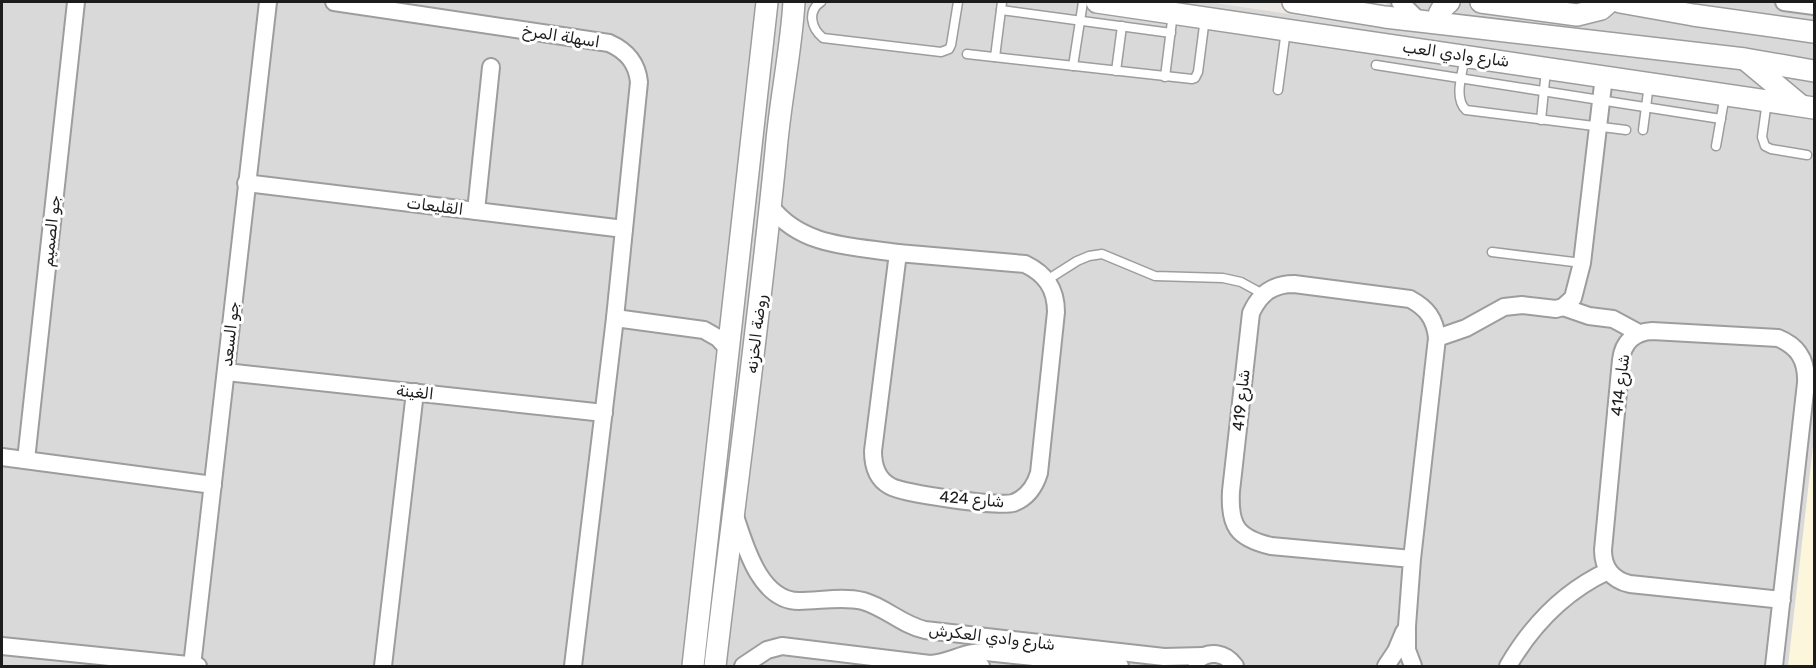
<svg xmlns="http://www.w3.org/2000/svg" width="1816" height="668" font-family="Rubik,'Noto Sans Arabic',sans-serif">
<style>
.residential{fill:#dad9da}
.education{fill:#fcf6dd}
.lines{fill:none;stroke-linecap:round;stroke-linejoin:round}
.service-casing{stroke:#9d9d9d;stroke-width:11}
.minor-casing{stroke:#9d9d9d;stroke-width:20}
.tertiary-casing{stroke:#9d9d9d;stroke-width:24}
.service{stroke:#fff;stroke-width:8}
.minor{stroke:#fff;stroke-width:16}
.tertiary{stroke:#fff;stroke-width:21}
.labels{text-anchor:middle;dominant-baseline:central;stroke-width:6;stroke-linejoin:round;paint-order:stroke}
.street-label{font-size:16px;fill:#1c1c1c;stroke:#fff}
</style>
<rect width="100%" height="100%" fill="#ede8e3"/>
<polygon class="residential" points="2,2 1208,2 1383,28 1387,2 1814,2 1814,666 2,666"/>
<polygon class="education" points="1814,437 1814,666 1788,666"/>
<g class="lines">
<defs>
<g id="service">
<path d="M821,2C807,11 811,28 823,38L941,52L949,49L951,45L958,2"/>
<polyline points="1001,10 1171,33"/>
<polyline points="967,54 1192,79 1195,78 1198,72 1205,18"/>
<path d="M1465,56C1463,72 1453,98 1466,110L1626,130"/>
<polyline points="995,57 1002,2"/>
<polyline points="1376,65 1721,119"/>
<polyline points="1073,66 1083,2"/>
<polyline points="1116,71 1122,26"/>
<polyline points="1165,77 1173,13"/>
<polyline points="1278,90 1286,30"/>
<polyline points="1767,101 1762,137 1765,146 1771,149 1807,155"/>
<polyline points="1541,120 1546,70"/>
<polyline points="1643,130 1649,84"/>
<polyline points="1716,146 1725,95"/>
<polyline points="1492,252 1582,263"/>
<polyline points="1047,280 1077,261 1089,256 1102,254 1155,276 1223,278 1241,282 1263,294"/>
</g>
<g id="minor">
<path d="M334,2L609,43C627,51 637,63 639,82L615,318L573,666"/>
<polyline points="1400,2 1419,21"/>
<polyline points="1784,2 1814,6"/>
<polyline points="246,183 624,229"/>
<path d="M771,207C802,247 852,246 898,253"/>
<polyline points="476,211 491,67"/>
<path d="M898,253L1025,264C1046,274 1056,289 1056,312L1039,473C1035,486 1027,498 1013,503C999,507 903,494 890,486C877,479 873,465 873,451Z"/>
<polyline points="1563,307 1589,316 1613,319 1639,333"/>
<polyline points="615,318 704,330 718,338 729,350"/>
<polyline points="1437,338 1466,328 1504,307 1522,305 1556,309 1563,307 1573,298 1582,263 1604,76"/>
<polyline points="226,372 604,413"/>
<polyline points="2,457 213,485"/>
<polyline points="26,460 76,2"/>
<path d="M735,516C745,546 760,601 799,601C820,601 842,596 863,601C885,607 902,625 925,630L1164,657L1203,656"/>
<path d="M1412,559L1271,546C1237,538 1229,526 1231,491L1251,313C1260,293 1273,284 1294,284L1410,299C1427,308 1435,319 1437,338L1412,559L1407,626V650L1413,666"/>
<polyline points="2,646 198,666"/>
<polyline points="957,658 981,666"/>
<path d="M1196,661C1209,650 1225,652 1235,666"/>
<polyline points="192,666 268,2"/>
<polyline points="383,666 415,392"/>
<path d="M743,666L767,650L782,646L930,664C950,663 965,651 986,652L1120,666"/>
<polyline points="1386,666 1396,651 1404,632"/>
<path d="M1508,666C1532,625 1565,591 1608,571"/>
<path d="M1774,666L1806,383C1807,360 1798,346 1778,338L1652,331C1634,332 1623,342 1621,360L1603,550C1603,568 1612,580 1630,584L1782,600"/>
</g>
<g id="tertiary">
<polyline points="1097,2 1814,108"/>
<polyline points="1293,2 1385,17 1745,59 1814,71"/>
<polyline points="1481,2 1577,15 1601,9 1609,2"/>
<polyline points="1620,2 1693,15 1814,32"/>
<path d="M1437,22C1439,13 1441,8 1449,2"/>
<polyline points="1746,60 1800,105"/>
<polyline points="693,666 767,2"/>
<path d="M715,666C735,494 759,323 776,151C780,101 791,52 794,2"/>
</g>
</defs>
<use href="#service" class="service-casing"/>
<use href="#minor" class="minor-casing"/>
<use href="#tertiary" class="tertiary-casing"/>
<use href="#service" class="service"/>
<use href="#minor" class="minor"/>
<use href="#tertiary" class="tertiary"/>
</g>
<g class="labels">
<g class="street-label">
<text transform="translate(561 36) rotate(9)">اسهلة المرخ</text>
<text transform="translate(1456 54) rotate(8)">شارع وادي العب</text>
<text transform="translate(435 206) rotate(7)">القليعات</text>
<text transform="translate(51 231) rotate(-84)">جو الصميم</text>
<text transform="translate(230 334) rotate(-84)">جو السعد</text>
<text transform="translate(756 334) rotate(-83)">روضة الخزنه</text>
<text transform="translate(1620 385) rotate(-83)">شارع 414</text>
<text transform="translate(415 392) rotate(6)">الغينة</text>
<text transform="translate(1241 400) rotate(-84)">شارع 419</text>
<text transform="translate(972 499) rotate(5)">شارع 424</text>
<text transform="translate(992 637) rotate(7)">شارع وادي العكرش</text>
</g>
</g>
<rect width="1816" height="668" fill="none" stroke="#1c1c1c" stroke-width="6"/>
</svg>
